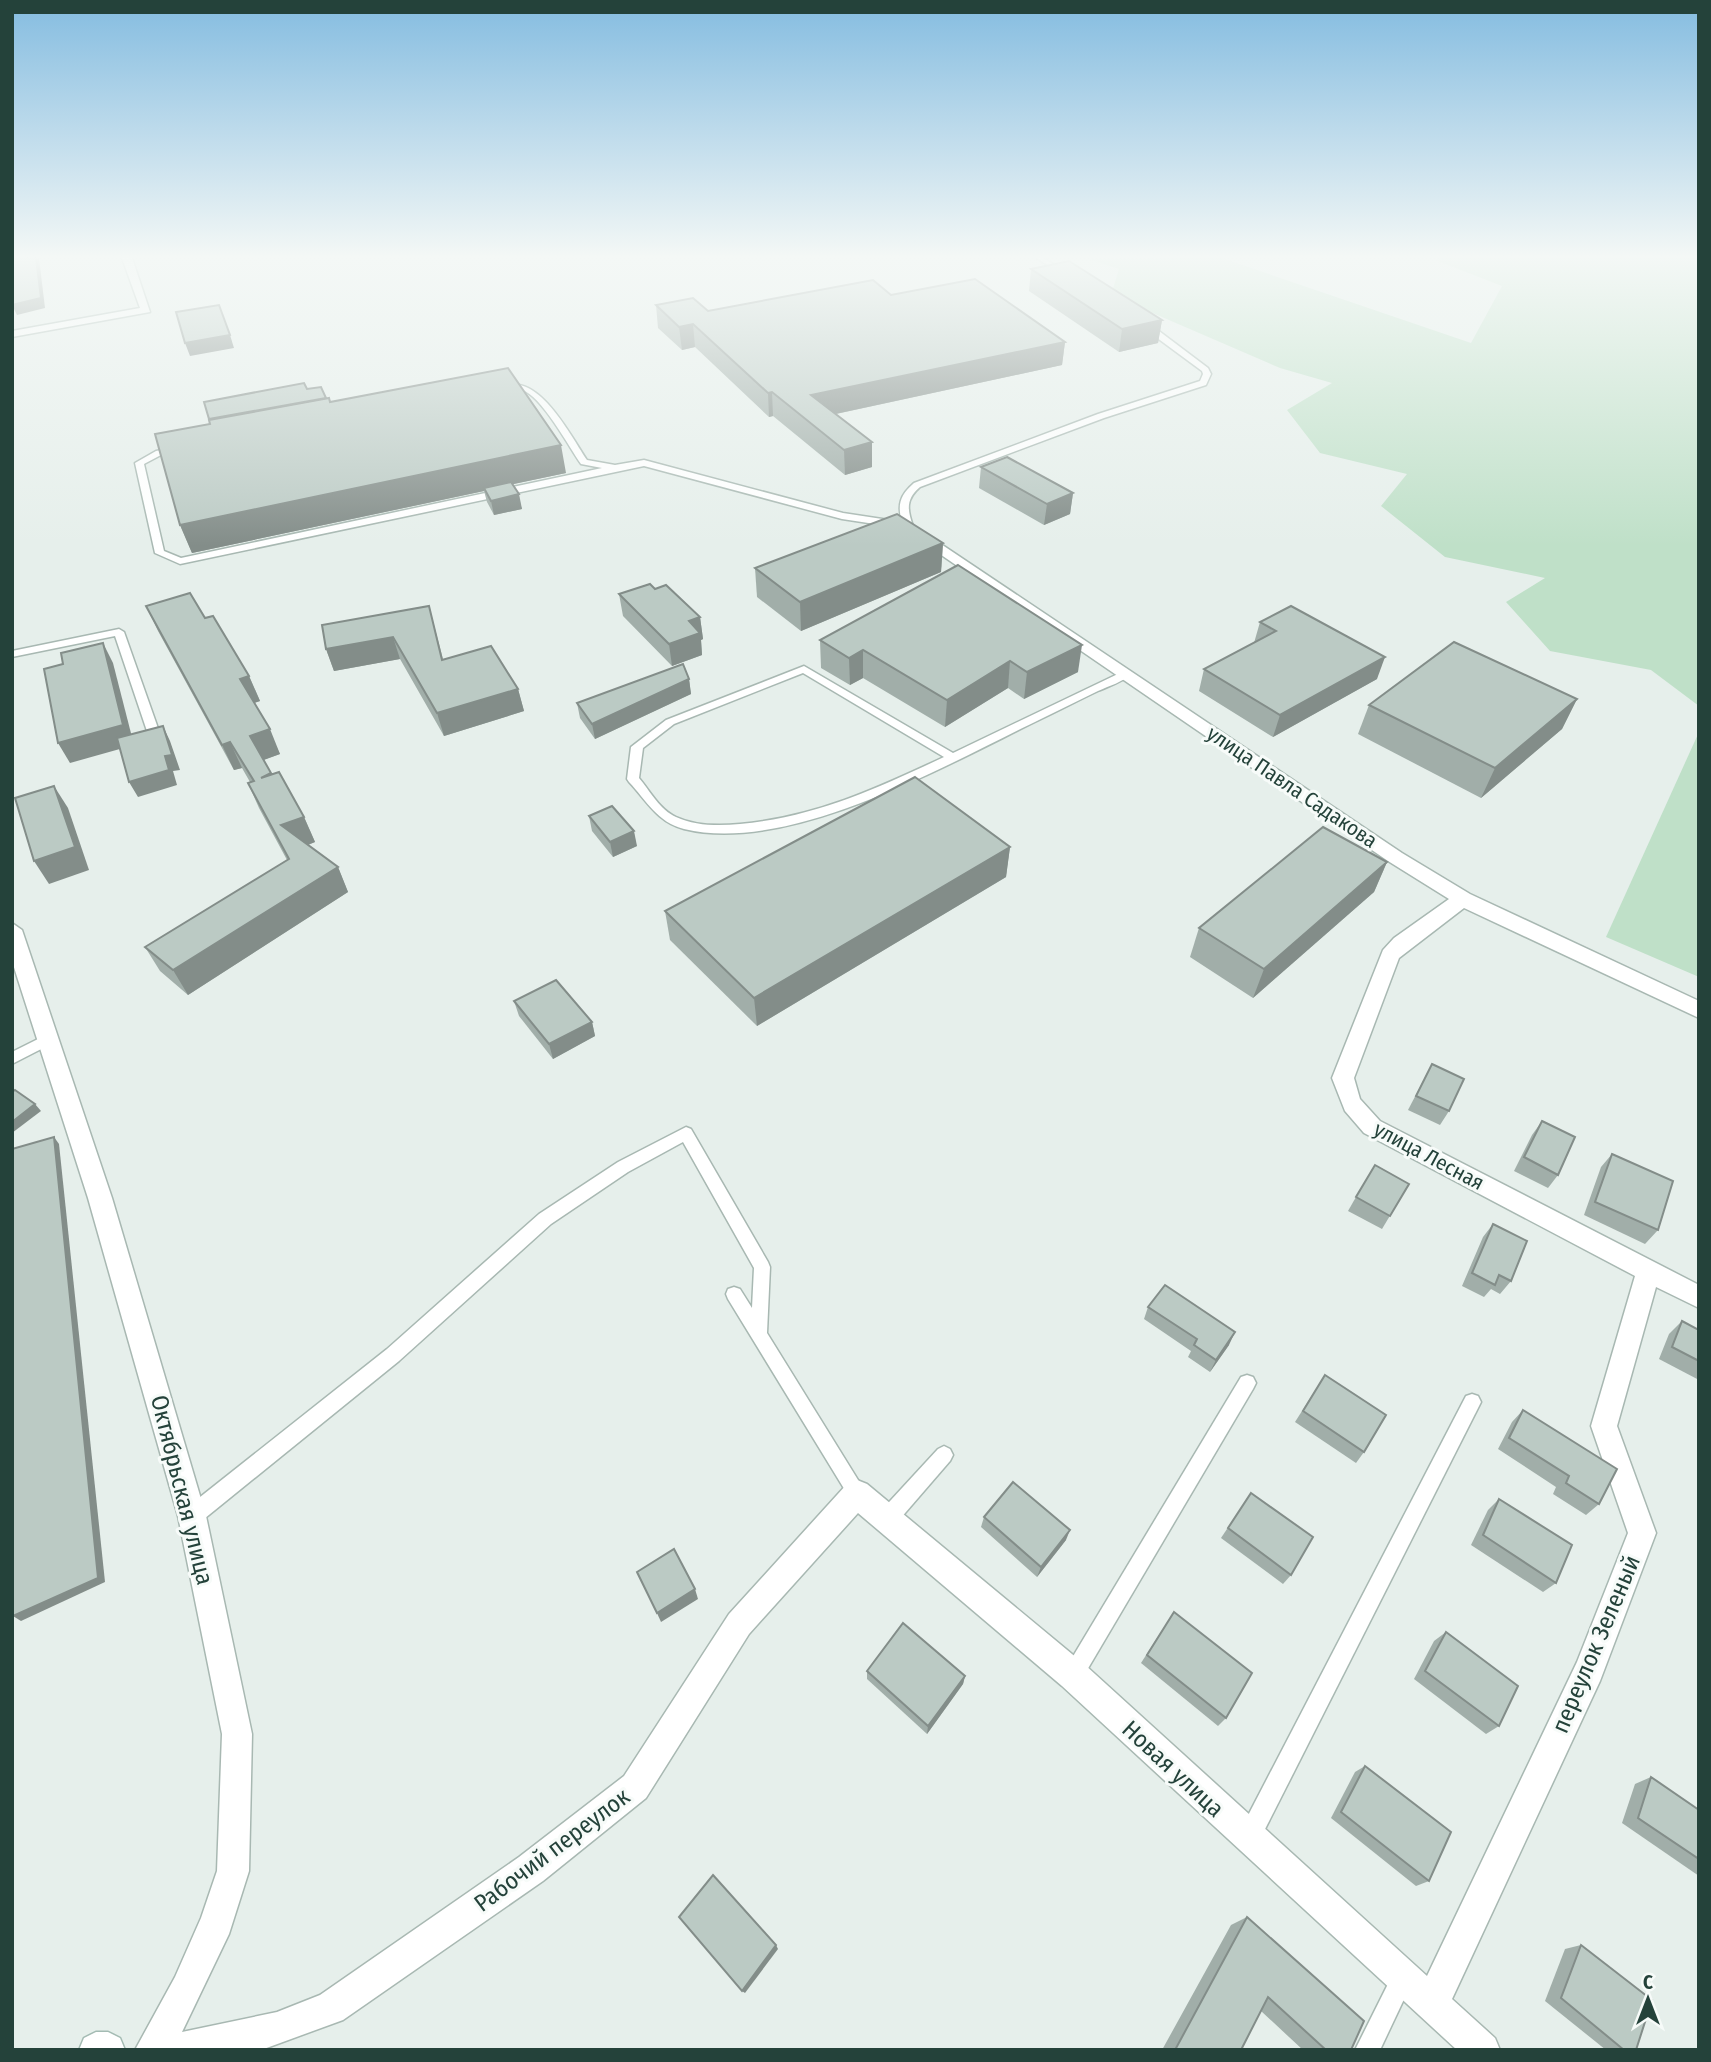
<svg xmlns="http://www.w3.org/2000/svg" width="1711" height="2062" font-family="'Fira Sans Condensed',sans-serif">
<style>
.green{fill:#bfe0c8}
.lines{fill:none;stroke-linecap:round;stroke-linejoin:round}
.lane-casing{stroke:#a8b8b2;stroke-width:3}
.street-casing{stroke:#a8b8b2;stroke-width:3}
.secondary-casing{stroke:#a4bbb3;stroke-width:3}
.lane{fill:#fff;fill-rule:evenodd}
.street{fill:#fff;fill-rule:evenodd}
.secondary{fill:#fff;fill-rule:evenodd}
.wall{fill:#a1aea9}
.shaded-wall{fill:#838d89}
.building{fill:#bbcac4;stroke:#838d89;stroke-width:2}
.labels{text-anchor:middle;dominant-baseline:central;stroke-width:6;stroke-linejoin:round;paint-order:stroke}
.street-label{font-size:21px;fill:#24423a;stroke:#f7fbf9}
.near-street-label{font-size:24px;fill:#24423a;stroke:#f7fbf9}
</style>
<rect width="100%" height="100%" fill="#e6efeb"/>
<g class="green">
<polygon points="1222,258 1471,343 1502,286 1435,260 1440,258 1699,258 1699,706 1651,670 1550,651 1506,602 1545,578 1445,557 1381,506 1407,474 1320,453 1287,410 1332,383 1280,368 1111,295 1119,269 1089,259"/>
<polygon points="1699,732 1699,977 1606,937"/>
</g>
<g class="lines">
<defs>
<g id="lane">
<polygon points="1036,258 1043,258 1072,275 1066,276"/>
<path d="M1141,322H1147L1208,368L1211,374L1206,385L1104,418L920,487C906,499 907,509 913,526L908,529L842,519L644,466L180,564L155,553L135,463L156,451L176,447L180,450L161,455L144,464L164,551L181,558L602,468L581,464C569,447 541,395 522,390C515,388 508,392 501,388C537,369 570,435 587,460L615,465L644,460L843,513L902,522C897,505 900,495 914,483L1098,414L1200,381L1203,374L1202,371L1141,326Z"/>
<polygon points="119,629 124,632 160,734 158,736 150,736 148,734 115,636 12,657 12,651"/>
<path d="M804,666L953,753L1122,672H1130L1131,674C1123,682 1109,686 1098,691C1079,700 1060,710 1041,719C948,764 789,855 684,829C657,822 647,801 629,782L627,779L631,747L666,720ZM803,673L944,757C876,789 815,817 740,824C719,826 695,826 676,817C660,810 650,791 639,778L643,748L674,724Z"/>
<polygon points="46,1035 51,1036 53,1040 51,1044 12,1064 12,1052"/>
<polygon points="686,1127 691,1129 768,1262 770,1267 767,1333 863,1488 866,1494 863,1500 857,1503 851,1500 728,1299 726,1294 728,1289 734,1287 740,1289 752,1308 754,1268 683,1142 628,1172 551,1224 399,1361 199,1523 192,1525 185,1523 183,1516 185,1509 387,1349 539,1214 618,1162"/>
<polygon points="1247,1375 1253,1377 1256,1383 1253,1389 1080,1682 1073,1685 1066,1682 1063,1675 1066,1668 1241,1377"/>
<polygon points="1472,1394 1478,1396 1481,1402 1478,1408 1257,1845 1249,1848 1241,1845 1238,1837 1241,1829 1466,1396"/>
<polygon points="944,1446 950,1449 953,1455 950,1461 893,1527 886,1529 879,1527 877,1520 879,1513 938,1449"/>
<polygon points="1403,1967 1411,1970 1414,1978 1380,2050 1355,2050 1395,1970"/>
</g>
<g id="street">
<polygon points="122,258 132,258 150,312 12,337 12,331 140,308"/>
<polygon points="920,530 1402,853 1470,894 1699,1001 1699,1018 1464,908 1399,958 1354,1078 1360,1099 1380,1121 1699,1285 1699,1308 1656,1287 1617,1426 1656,1533 1600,1681 1452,1999 1495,2038 1500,2050 1457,2050 1062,1686 858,1513 749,1634 646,1798 543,1881 343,2020 261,2050 135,2050 175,1977 201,1918 217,1871 222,1734 178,1516 88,1198 12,961 12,923 22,930 112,1198 206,1516 252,1734 249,1871 229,1934 182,2032 277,2012 320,1995 519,1857 624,1776 729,1614 847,1484 857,1480 867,1484 1084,1664 1427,1976 1577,1662 1628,1533 1591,1426 1635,1276 1364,1133 1345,1111 1332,1078 1383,950 1394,938 1449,899 1388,861 915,537 915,531"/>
</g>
<polygon id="secondary" points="96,2032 108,2032 120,2038 125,2050 79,2050 84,2038"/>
</defs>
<use href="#lane" class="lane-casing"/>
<use href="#street" class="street-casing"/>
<use href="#secondary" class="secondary-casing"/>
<use href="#lane" class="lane"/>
<use href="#street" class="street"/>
<use href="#secondary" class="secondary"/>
</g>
<g class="wall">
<polygon points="1031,269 1162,320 1158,343 1119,352 1029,291"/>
<polygon points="891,295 1065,342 1062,365 836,414 872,467 845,475 773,416 769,417 695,347 682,350 658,328 656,305 708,311"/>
<polygon points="307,389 326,398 330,402 566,473 513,484 522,509 494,515 487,502 484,491 192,553 180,525 210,424"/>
<polygon points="981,467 1073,493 1070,514 1044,525 979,488"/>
<polygon points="943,543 941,572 801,631 757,597 755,568"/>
<polygon points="958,565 1078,672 1024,699 1008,688 945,727 863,678 850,685 821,668 820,640"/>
<polygon points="655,589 700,617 703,639 701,640 702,655 672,666 623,616 619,594"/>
<polygon points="146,606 205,618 249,676 260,701 254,703 280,754 263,760 271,775 304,817 315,842 308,845 338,867 348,892 188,995 160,971 145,947 287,860 259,808 248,783 250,782 242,768 234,770 158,631"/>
<polygon points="429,606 443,659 518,689 524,711 444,736 400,659 334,671 326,649"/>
<polygon points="1260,622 1377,679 1273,737 1199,691 1204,669 1254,643"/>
<polygon points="689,679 691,694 595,739 580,718 577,703"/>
<polygon points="1577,699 1562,729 1481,798 1358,734 1369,705"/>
<polygon points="589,816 637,846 613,857 592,831"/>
<polygon points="1010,847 1006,877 757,1026 670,940 665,911"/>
<polygon points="1387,862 1374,892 1253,998 1190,957 1199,928"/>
<polygon points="514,1001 592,1022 595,1036 553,1059 519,1016"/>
<polygon points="1432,1064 1449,1111 1440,1125 1408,1110"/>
<polygon points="1542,1121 1558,1175 1548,1188 1514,1171 1532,1135"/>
<polygon points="1612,1154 1658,1230 1645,1244 1584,1215 1601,1167"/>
<polygon points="1409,1184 1382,1229 1348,1211 1356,1197"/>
<polygon points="1493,1224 1511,1281 1500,1294 1491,1289 1484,1297 1462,1286 1483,1237"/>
<polygon points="1148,1307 1229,1345 1210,1372 1188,1357 1191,1351 1144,1319"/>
<polygon points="1682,1321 1699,1330 1699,1380 1659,1359 1669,1334"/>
<polygon points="1325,1375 1364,1452 1356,1463 1295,1422"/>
<polygon points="1523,1410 1599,1504 1586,1515 1553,1494 1556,1487 1498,1449 1512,1422"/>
<polygon points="1251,1493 1291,1575 1283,1584 1221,1538"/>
<polygon points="1499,1499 1556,1583 1543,1592 1471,1545 1488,1510"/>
<polygon points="984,1517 1066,1540 1037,1577 981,1527"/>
<polygon points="1174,1612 1226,1718 1218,1726 1141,1663"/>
<polygon points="1446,1632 1499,1726 1486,1734 1414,1679 1434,1641"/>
<polygon points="867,1671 965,1676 963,1684 927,1734 867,1679"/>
<polygon points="1365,1766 1429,1881 1416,1886 1331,1818 1355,1772"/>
<polygon points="1651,1777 1699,1810 1699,1876 1622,1823 1635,1784"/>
<polygon points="1247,1917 1351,2050 1303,2050 1261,2011 1241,2050 1162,2050 1231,1925"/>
<polygon points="1581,1945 1636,2050 1606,2050 1545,2001 1565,1949"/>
</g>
<g class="shaded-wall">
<polygon points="36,258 39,258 45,308 17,315 12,305"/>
<polygon points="1162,320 1158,343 1119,352 1122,329"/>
<polygon points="693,324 695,347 682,350 679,327"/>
<polygon points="230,335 234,348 190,356 185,343"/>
<polygon points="1065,342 1062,365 812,419 811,395"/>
<polygon points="772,392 773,416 769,417 768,393"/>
<polygon points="872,442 872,467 845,475 844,450"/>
<polygon points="561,445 566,473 485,490 484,488 484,491 192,553 180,525"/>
<polygon points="1073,493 1070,514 1044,525 1047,504"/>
<polygon points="519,494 522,509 494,515 491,501"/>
<polygon points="943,543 941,572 801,631 800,602"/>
<polygon points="700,617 703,639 701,640 702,655 672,666 669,644 689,621"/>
<polygon points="393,637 400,659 334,671 326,649"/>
<polygon points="103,643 113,663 134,745 70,763 58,743"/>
<polygon points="1082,645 1078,672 1024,699 1027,672"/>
<polygon points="863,650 863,678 850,685 849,658"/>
<polygon points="1385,657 1377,679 1273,737 1280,715"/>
<polygon points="1010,661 1008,688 945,727 947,700"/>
<polygon points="249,676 260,701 251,704 240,679"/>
<polygon points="689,679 691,694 595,739 592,724"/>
<polygon points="518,689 524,711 444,736 437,713"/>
<polygon points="1577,699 1562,729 1481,798 1495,768"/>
<polygon points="163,726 170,741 180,770 173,771 177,785 138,797 129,782 165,756"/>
<polygon points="270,729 280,754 261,761 250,736"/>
<polygon points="230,742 242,768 234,770 222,745"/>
<polygon points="54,786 68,808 89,870 49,884 34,861"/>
<polygon points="304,817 315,842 292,851 281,825"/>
<polygon points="634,831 637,846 613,857 610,842"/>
<polygon points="1010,847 1006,877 757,1026 754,998"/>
<polygon points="1387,862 1374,892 1253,998 1264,969"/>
<polygon points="338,867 348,892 188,995 173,970"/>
<polygon points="592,1022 595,1036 553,1059 549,1044"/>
<polygon points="35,1104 41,1111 12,1133 12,1122"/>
<polygon points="54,1137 59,1144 105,1582 21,1621 13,1616"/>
<polygon points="1235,1332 1229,1345 1210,1372 1216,1360"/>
<polygon points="1070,1530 1066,1540 1037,1577 1041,1567"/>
<polygon points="695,1589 698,1599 661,1622 657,1613"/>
<polygon points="965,1676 963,1684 927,1734 928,1726"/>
<polygon points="776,1945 778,1949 745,1993 742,1991"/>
</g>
<g class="building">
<polygon points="12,258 36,258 41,298 12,305"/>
<polygon points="1069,261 1162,320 1122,329 1031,269"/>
<polygon points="975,279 1065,342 811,395 872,442 844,450 772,392 768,393 693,324 679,327 656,305 693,298 708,311 873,280 891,295"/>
<polygon points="219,305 230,335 185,343 176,312"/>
<polygon points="508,368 561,445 180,525 155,434 210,424 209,420 329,398 330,402"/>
<polygon points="304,383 307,389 321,387 326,398 209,419 204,402"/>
<polygon points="1007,457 1073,493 1047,504 981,467"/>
<polygon points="511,482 519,494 491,501 484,488"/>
<polygon points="897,514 943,543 800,602 755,568"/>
<polygon points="958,565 1082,645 1027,672 1010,661 947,700 863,650 849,658 820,640"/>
<polygon points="650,584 655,589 666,585 700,617 689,621 700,633 669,644 619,594"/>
<polygon points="190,593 205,618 213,616 249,676 240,679 270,729 250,736 271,773 261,778 279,772 304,817 281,825 338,867 173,970 145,947 289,859 248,783 254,781 230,742 222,745 146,606"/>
<polygon points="429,606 442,660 491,646 518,689 437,713 393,637 326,649 322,625"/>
<polygon points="1291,606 1385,657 1280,715 1204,669 1276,631 1260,622"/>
<polygon points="1454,642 1577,699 1495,768 1369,705"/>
<polygon points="103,643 123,725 58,743 44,669 63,664 61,653"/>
<polygon points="683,664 689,679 592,724 577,703"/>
<polygon points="163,726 172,755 165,756 169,770 129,782 117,738"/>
<polygon points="915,777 1010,847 754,998 665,911"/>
<polygon points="54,786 75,847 34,861 15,798"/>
<polygon points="612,806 634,831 610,842 589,816"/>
<polygon points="1323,827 1387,862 1264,969 1199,928"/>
<polygon points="556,980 592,1022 549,1044 514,1001"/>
<polygon points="1432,1064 1464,1079 1449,1111 1416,1096"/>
<polygon points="15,1090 35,1104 12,1122 12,1092"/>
<polygon points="1542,1121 1575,1137 1558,1175 1524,1157"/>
<polygon points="54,1137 98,1578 13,1616 12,1149"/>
<polygon points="1612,1154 1673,1181 1658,1230 1595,1202"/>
<polygon points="1375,1165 1409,1184 1390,1216 1356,1197"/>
<polygon points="1493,1224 1527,1241 1511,1281 1499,1275 1495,1285 1472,1273"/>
<polygon points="1165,1285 1235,1332 1216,1360 1194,1345 1197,1339 1148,1307"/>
<polygon points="1682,1321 1699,1330 1699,1361 1672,1347"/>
<polygon points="1325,1375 1386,1415 1364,1452 1303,1411"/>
<polygon points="1523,1410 1617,1469 1599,1504 1566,1483 1569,1476 1509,1438"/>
<polygon points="1013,1482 1070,1530 1041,1567 984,1517"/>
<polygon points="1251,1493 1313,1537 1291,1575 1228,1528"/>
<polygon points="1499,1499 1572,1545 1556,1583 1483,1535"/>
<polygon points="674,1549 695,1589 657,1613 637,1572"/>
<polygon points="1174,1612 1252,1673 1226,1718 1147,1655"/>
<polygon points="903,1623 965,1676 928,1726 867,1671"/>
<polygon points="1446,1632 1518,1686 1499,1726 1425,1671"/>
<polygon points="1365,1766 1451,1832 1429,1881 1341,1812"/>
<polygon points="1651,1777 1699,1810 1699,1859 1638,1818"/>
<polygon points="713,1875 776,1945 742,1991 679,1917"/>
<polygon points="1247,1917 1364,2021 1351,2050 1326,2050 1268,1997 1241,2050 1175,2050"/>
<polygon points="1581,1945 1652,2000 1636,2050 1624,2050 1561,1998"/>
</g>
<linearGradient id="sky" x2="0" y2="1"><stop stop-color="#84bce0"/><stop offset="0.47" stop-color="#f4f8f6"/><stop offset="1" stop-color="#f4f8f6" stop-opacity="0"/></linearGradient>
<rect width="1711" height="546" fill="url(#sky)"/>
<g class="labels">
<g class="street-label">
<text transform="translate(1292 787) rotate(34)">улица Павла Садакова</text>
<text transform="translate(1429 1156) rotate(28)">улица Лесная</text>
</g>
<g class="near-street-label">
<text transform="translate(182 1490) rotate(76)">Октябрьская улица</text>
<text transform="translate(1596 1644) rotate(-67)">переулок Зеленый</text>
<text transform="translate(1173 1769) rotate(43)">Новая улица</text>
<text transform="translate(552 1850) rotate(-37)">Рабочий переулок</text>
</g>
</g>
<rect width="1711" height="2062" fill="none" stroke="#24423a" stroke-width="28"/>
<g transform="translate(1648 1999)" stroke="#f7fbf9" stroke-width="5" paint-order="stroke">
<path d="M0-5L12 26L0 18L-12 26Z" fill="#24423a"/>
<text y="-10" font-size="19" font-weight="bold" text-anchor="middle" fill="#24423a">С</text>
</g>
</svg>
